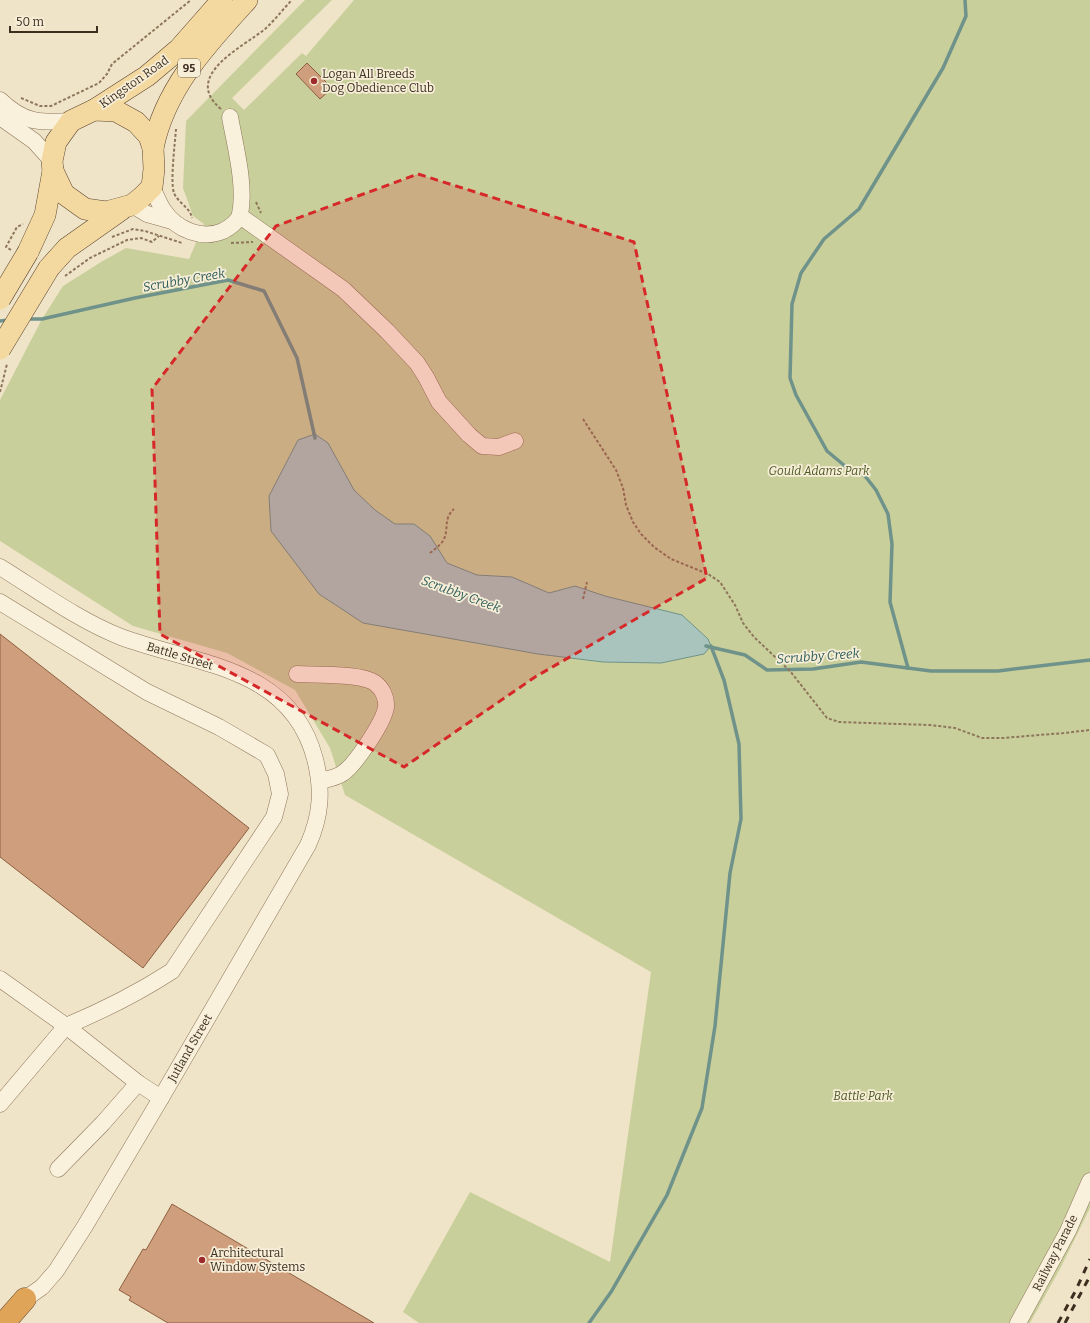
<svg xmlns="http://www.w3.org/2000/svg" width="1090" height="1323" font-family="Bitter,serif">
<style>
.green{fill:#c9cf9b}
.water{fill:#a9c4bc;stroke:#6f938a}
.lines{fill:none;stroke-linecap:round;stroke-linejoin:round}
.stream{stroke:#6f938a;stroke-width:3.5}
.building{fill:#cf9f7d;stroke:#8d5f41}
.minor-casing{stroke:#8d765c;stroke-width:17}
.major-casing{stroke:#5b4430;stroke-width:22}
.highway-casing{stroke:#5b4430;stroke-width:23}
.path{stroke:#8d765c;stroke-width:2;stroke-dasharray:3 2;stroke-linecap:butt}
.minor{stroke:#faf1dc;stroke-width:16}
.major{stroke:#f3d9a0;stroke-width:21}
.highway{stroke:#e0a458;stroke-width:22}
.rail{stroke:#3d2e20;stroke-width:3;stroke-dasharray:7 7;stroke-linecap:butt}
.major-bridge-casing{stroke:#5b4430;stroke-width:22;stroke-linecap:butt}
.major-bridge{stroke:#f3d9a0;stroke-width:21}
.marked{fill:#d62828;fill-opacity:0.2;stroke:#d62828;stroke-width:3;stroke-dasharray:8 5;stroke-linejoin:round}
.poi-dot{fill:#9e2a2b;stroke:#f7eed8;stroke-width:1.5}
.labels{text-anchor:middle;dominant-baseline:central;stroke-width:3.5;stroke-linejoin:round;paint-order:stroke}
.shield{fill:#f7eed8;stroke:#756857;stroke-width:1}
.shield-label{font-size:11px;font-weight:bold;fill:#3d2e20}
.poi-label{font-size:12px;fill:#3d2e20;stroke:#f7eed8;text-anchor:start}
.street-label{font-size:12px;fill:#3d2e20;stroke:#f7eed8}
.park-label{font-size:12px;font-style:italic;fill:#4d5a26;stroke:#f7eed8}
.water-label{font-size:13px;font-style:italic;fill:#2f5d5a;stroke:#f7eed8}
</style>
<rect width="100%" height="100%" fill="#f0e4c8"/>
<polygon class="green" points="305,0 332,0 232,98 244,110 302,53 306,56 354,0 1090,0 1090,1208 1061,1267 1030,1323 419,1323 403,1312 470,1192 610,1262 651,972 345,795 330,748 295,690 227,653 133,626 0,541 0,400 42,319 63,286 101,262 126,248 189,259 204,224 193,216 183,188 186,121"/>
<polygon class="water" points="315,434 328,443 354,490 375,510 395,524 414,524 430,536 447,563 477,575 512,577 549,593 575,586 605,596 682,615 708,639 711,646 704,654 661,663 603,662 538,654 363,623 319,594 271,531 269,496 298,440"/>
<g class="lines">
<g class="stream">
<polyline points="27,319 42,319 135,298 228,280 264,291 297,358 315,438"/>
<polyline points="0,321 9,320"/>
<polyline points="706,646 745,655 767,670 813,669 861,662 931,671 998,671 1090,660"/>
<polyline points="908,668 890,602 892,544 888,514 876,490 865,476 845,466 827,451 796,395 790,378 792,304 801,273 824,239 859,209 943,68 966,16 965,0"/>
<polyline points="589,1323 611,1292 667,1195 702,1108 715,1026 730,873 741,819 739,744 724,680 711,646"/>
</g>
</g>
<g class="building">
<polygon points="307,63 332,88 320,99 296,74"/>
<polygon points="0,634 249,828 143,968 0,857"/>
<polygon points="172,1204 374,1323 168,1323 129,1300 131,1297 119,1290 143,1249 146,1250"/>
</g>
<g class="lines">
<defs>
<g id="minor">
<path d="M0,100C24,123 39,123 71,121"/>
<polyline points="0,117 34,141 52,161"/>
<path d="M152,187C156,195 159,204 164,211C177,230 202,240 223,231C229,228 239,221 240,214C246,186 235,145 230,117"/>
<polyline points="132,205 147,214 172,221"/>
<polyline points="240,216 343,289 387,331 417,363 426,377 439,402 469,435 482,446 499,447 515,441"/>
<path d="M0,567C39,591 78,620 121,637C196,665 291,666 315,759C323,790 321,816 308,845L161,1098L85,1226L56,1271L42,1287L25,1299"/>
<path d="M0,602L147,692L219,727L267,755L276,774L280,794L274,817L172,971C138,993 102,1011 66,1026L0,979"/>
<path d="M297,674C315,675 362,673 375,683C382,688 387,698 386,707C384,722 355,765 343,773C336,778 328,779 320,781"/>
<polyline points="0,1104 66,1026 138,1083 161,1098"/>
<polyline points="58,1169 103,1123 138,1083"/>
<polyline points="1018,1323 1068,1231 1090,1181"/>
</g>
<g id="major">
<polygon points="94,110 116,111 136,122 149,136 153,148 154,169 152,187 142,197 132,205 106,212 85,209 64,194 53,171 52,161 56,142 71,121"/>
<polyline points="94,110 147,76 179,49 222,0"/>
<path d="M153,148C165,88 207,44 247,0"/>
<polyline points="28,252 45,215 53,171"/>
<polyline points="49,268 67,248 121,210"/>
</g>
<polyline id="highway" points="4,1323 25,1299"/>
</defs>
<use href="#minor" class="minor-casing"/>
<use href="#major" class="major-casing"/>
<use href="#highway" class="highway-casing"/>
<g class="path">
<polyline points="21,98 40,106 51,106 99,83 107,74 112,64 191,0"/>
<path d="M221,109C181,76 243,47 265,29C275,20 283,9 292,0"/>
<path d="M176,129C175,143 170,182 174,193C178,203 190,207 192,218"/>
<polyline points="256,202 261,213"/>
<polyline points="112,237 133,229 145,231 182,243"/>
<polyline points="231,243 253,242"/>
<polyline points="11,250 6,247 17,227 23,224"/>
<polyline points="65,276 90,258 127,240 141,238 152,242 159,236"/>
<polyline points="0,392 7,364"/>
<polyline points="583,419 616,470 623,488 626,505 633,522 641,534 654,547 671,559 708,574 720,582 735,605 743,623 754,637 790,671 827,718 839,722 930,725 955,728 982,738 1003,738 1064,733 1090,730"/>
<path d="M430,553C435,549 441,545 444,539C449,528 443,519 454,509"/>
<polyline points="583,599 587,582"/>
</g>
<use href="#minor" class="minor"/>
<use href="#major" class="major"/>
<use href="#highway" class="highway"/>
<g class="rail">
<polyline points="1058,1323 1076,1290 1090,1259"/>
<polyline points="1065,1323 1090,1276"/>
</g>
<defs>
<g id="major-bridge">
<polyline points="0,299 28,252"/>
<polyline points="0,349 49,268"/>
</g>
</defs>
<use href="#major-bridge" class="major-bridge-casing"/>
<use href="#major-bridge" class="major-bridge"/>
</g>
<path class="marked" d="M418,174L634,242L707,578L535,677L404,767L160,634L152,389L276,226Z"/>
<g class="poi-dot">
<circle cx="314" cy="81" r="4"/>
<circle cx="202" cy="1260" r="4"/>
</g>
<g class="labels">
<rect class="shield" x="178" y="59" width="22" height="18" rx="3"/>
<g class="shield-label">
<text x="189" y="68">95</text>
</g>
<g class="poi-label">
<text x="322" y="74">Logan All Breeds<tspan x="322" dy="14">Dog Obedience Club</tspan></text>
<text x="210" y="1253">Architectural<tspan x="210" dy="14">Window Systems</tspan></text>
</g>
<g class="street-label">
<text transform="translate(134 82) rotate(-35)">Kingston Road</text>
<text transform="translate(180 656) rotate(17)">Battle Street</text>
<text transform="translate(190 1048) rotate(-60)">Jutland Street</text>
<text transform="translate(1055 1253) rotate(-63)">Railway Parade</text>
</g>
<g class="park-label">
<text x="819" y="471">Gould Adams Park</text>
<text x="863" y="1096">Battle Park</text>
</g>
<g class="water-label">
<text transform="translate(184 280) rotate(-10)">Scrubby Creek</text>
<text transform="translate(461 594) rotate(20)">Scrubby Creek</text>
<text transform="translate(818 656) rotate(-4)">Scrubby Creek</text>
</g>
</g>
<path d="M10 26v6h87v-6" fill="none" stroke="#3d2e20" stroke-width="2"/>
<text x="16" y="26" font-size="12" fill="#3d2e20" stroke="#f7eed8" stroke-width="3" paint-order="stroke">50 m</text>
</svg>
